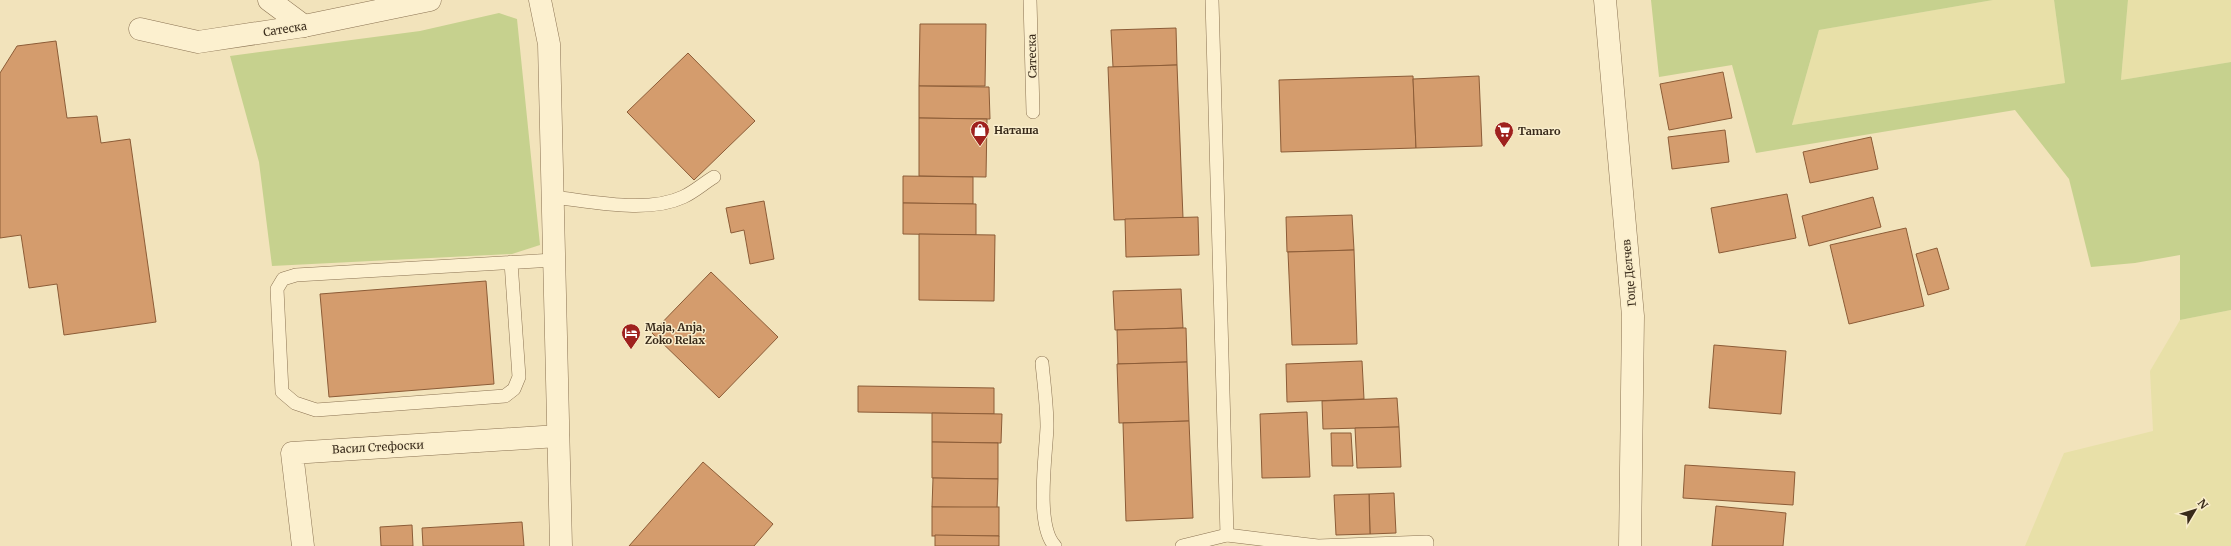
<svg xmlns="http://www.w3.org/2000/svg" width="2231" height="546" font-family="Merriweather,serif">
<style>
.farmland{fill:#e8e0a8}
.green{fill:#c6d18e}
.building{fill:#d49c6d;stroke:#8c5c37}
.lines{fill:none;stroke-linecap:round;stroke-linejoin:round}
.lane-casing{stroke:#8b7353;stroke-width:14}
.street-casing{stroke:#8b7353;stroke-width:23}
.lane{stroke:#fcf0cf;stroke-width:13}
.street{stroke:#fcf0cf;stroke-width:22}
.labels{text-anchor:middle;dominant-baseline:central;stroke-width:3;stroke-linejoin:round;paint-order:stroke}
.street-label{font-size:11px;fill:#382a1a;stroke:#f9edcb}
.poi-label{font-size:11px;font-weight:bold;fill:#382a1a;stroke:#f9edcb;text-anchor:start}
</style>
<rect width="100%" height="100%" fill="#f2e3bb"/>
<g class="farmland">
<polygon points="1993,0 2054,0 2065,83 1792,125 1819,30"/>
<polygon points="2128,0 2231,0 2231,62 2121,80"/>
<polygon points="2231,310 2231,546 2025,546 2064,453 2153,431 2150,371 2180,320"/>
</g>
<g class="green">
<polygon points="1651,0 1993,0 1819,30 1792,125 2065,83 2054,0 2128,0 2121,80 2231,62 2231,310 2180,320 2180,255 2135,263 2091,267 2069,179 2015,110 1756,153 1732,65 1659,77"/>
<polygon points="499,13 517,19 540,245 512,254 272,266 259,162 230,56 420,31"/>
</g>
<g class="building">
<polygon points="920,24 986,24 985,86 919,86"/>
<polygon points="1176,28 1177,65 1113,67 1111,30"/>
<polygon points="56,41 67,118 97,116 101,143 130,139 156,322 64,335 57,284 29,288 21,235 0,238 0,73 17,46"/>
<polygon points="688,53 755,121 694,180 627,112"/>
<polygon points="1177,65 1183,218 1114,220 1108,67"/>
<polygon points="1723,72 1732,118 1669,130 1660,84"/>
<polygon points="1413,76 1416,148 1281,152 1279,80"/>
<polygon points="1479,76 1482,146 1416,148 1413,79"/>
<polygon points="919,86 989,87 990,119 919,118"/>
<polygon points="919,118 987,119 986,177 919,176"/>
<polygon points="1725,130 1729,162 1672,169 1668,137"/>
<polygon points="1871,137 1878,169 1810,183 1803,152"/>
<polygon points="903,176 973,177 973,204 903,203"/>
<polygon points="1787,194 1796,238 1719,253 1711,208"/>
<polygon points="1873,197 1881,227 1809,246 1802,216"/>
<polygon points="764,201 774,259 750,264 744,230 731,233 726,208"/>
<polygon points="903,203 976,204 976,235 903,234"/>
<polygon points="1352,215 1354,250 1287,252 1286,217"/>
<polygon points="1198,217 1199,255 1126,257 1125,219"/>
<polygon points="1906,228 1924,306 1849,324 1830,245"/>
<polygon points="919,234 995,235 994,301 919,300"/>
<polygon points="1937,248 1949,289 1928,295 1916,254"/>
<polygon points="1354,250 1357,344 1292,345 1288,252"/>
<polygon points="711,272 778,337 719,398 652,333"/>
<polygon points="486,281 494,384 329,397 320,294"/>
<polygon points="1181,289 1183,328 1115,330 1113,291"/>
<polygon points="1183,328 1186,328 1187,362 1118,364 1117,330"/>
<polygon points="1714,345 1786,351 1781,414 1709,408"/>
<polygon points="1362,361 1364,399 1287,402 1286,364"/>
<polygon points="1187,362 1189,421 1119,423 1117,364"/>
<polygon points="858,386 994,388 994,414 858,412"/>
<polygon points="1397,398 1399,427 1323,429 1322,401"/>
<polygon points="1307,412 1310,477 1262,478 1260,414"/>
<polygon points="932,413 1002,414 1001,443 932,442"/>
<polygon points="1189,421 1193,518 1126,521 1123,423"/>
<polygon points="1399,427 1401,467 1357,468 1355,428"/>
<polygon points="1331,433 1351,433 1353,466 1332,466"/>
<polygon points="932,442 998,443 998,479 932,478"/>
<polygon points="703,462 773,524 754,546 629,546"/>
<polygon points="1685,465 1795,472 1793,505 1683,498"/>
<polygon points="933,478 998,479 997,508 932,507"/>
<polygon points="1394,493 1396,533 1370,534 1369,494"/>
<polygon points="1369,494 1370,534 1336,535 1334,495"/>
<polygon points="1716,506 1786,513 1783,546 1712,546"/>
<rect x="932" y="507" width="67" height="29"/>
<polygon points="522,522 524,546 423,546 422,528"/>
<polygon points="412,525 413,546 381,546 380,527"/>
<polygon points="935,535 999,536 999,546 935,546"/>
</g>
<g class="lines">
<defs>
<g id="lane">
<polyline points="1030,0 1033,112"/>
<polyline points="1212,0 1227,535 1318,546 1427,542 1427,546"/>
<path d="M552,197C591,201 647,214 683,197C694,192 704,183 714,177"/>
<polyline points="511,262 519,377 514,389 505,396 316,410 295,403 282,392 277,289 283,279 296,275 554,260"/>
<path d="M1042,363C1044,384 1047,406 1047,427C1046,455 1035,526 1055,546"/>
<polyline points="1182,546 1227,535"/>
</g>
<g id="street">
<polyline points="269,0 304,26"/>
<polyline points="540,0 549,44 561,546"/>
<polyline points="1605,0 1633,316 1630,546"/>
<polyline points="140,29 198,42 304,26 430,0"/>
<polyline points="303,546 292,453 558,436"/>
</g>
</defs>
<use href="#lane" class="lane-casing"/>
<use href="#street" class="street-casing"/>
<use href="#lane" class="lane"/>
<use href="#street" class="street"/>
</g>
<defs>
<symbol id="shop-pin" viewBox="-11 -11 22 30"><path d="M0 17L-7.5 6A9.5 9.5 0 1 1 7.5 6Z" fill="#9f211e" stroke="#f9edcb"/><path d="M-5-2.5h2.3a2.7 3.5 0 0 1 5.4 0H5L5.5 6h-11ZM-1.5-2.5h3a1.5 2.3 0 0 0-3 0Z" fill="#fff"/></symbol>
<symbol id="supermarket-pin" viewBox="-11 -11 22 30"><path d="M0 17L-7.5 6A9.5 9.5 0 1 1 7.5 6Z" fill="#9f211e" stroke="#f9edcb"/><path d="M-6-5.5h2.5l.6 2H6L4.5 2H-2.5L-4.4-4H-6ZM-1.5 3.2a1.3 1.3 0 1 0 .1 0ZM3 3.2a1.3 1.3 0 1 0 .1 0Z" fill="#fff"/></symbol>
<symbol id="hotel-pin" viewBox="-11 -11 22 30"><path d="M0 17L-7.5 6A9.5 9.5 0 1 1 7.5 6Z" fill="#9f211e" stroke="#f9edcb"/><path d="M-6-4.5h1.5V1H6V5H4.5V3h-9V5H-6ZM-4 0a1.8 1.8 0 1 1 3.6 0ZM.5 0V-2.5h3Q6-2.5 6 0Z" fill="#fff"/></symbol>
</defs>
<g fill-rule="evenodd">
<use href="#shop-pin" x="969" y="119" width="22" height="30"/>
<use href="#supermarket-pin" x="1493" y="120" width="22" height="30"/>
<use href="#hotel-pin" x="620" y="322" width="22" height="30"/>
</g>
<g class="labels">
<g class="street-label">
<text transform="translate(285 29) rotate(-9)">Сатеска</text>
<text transform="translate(1032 56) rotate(-91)">Сатеска</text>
<text transform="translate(1629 273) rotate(-95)">Гоце Делчев</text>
<text transform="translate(378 447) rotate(-3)">Васил Стефоски</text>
</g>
<g class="poi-label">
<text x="994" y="130">Наташа</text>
<text x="1518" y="131">Tamaro</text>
<text x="645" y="327">Maja, Anja,<tspan x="645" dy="13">Zoko Relax</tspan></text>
</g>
</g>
<g transform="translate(2195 510) rotate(52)" stroke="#f9edcb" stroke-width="3" paint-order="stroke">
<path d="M0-3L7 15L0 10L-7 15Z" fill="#382a1a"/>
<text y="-6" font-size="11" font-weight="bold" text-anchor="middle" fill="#382a1a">N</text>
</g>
</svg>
